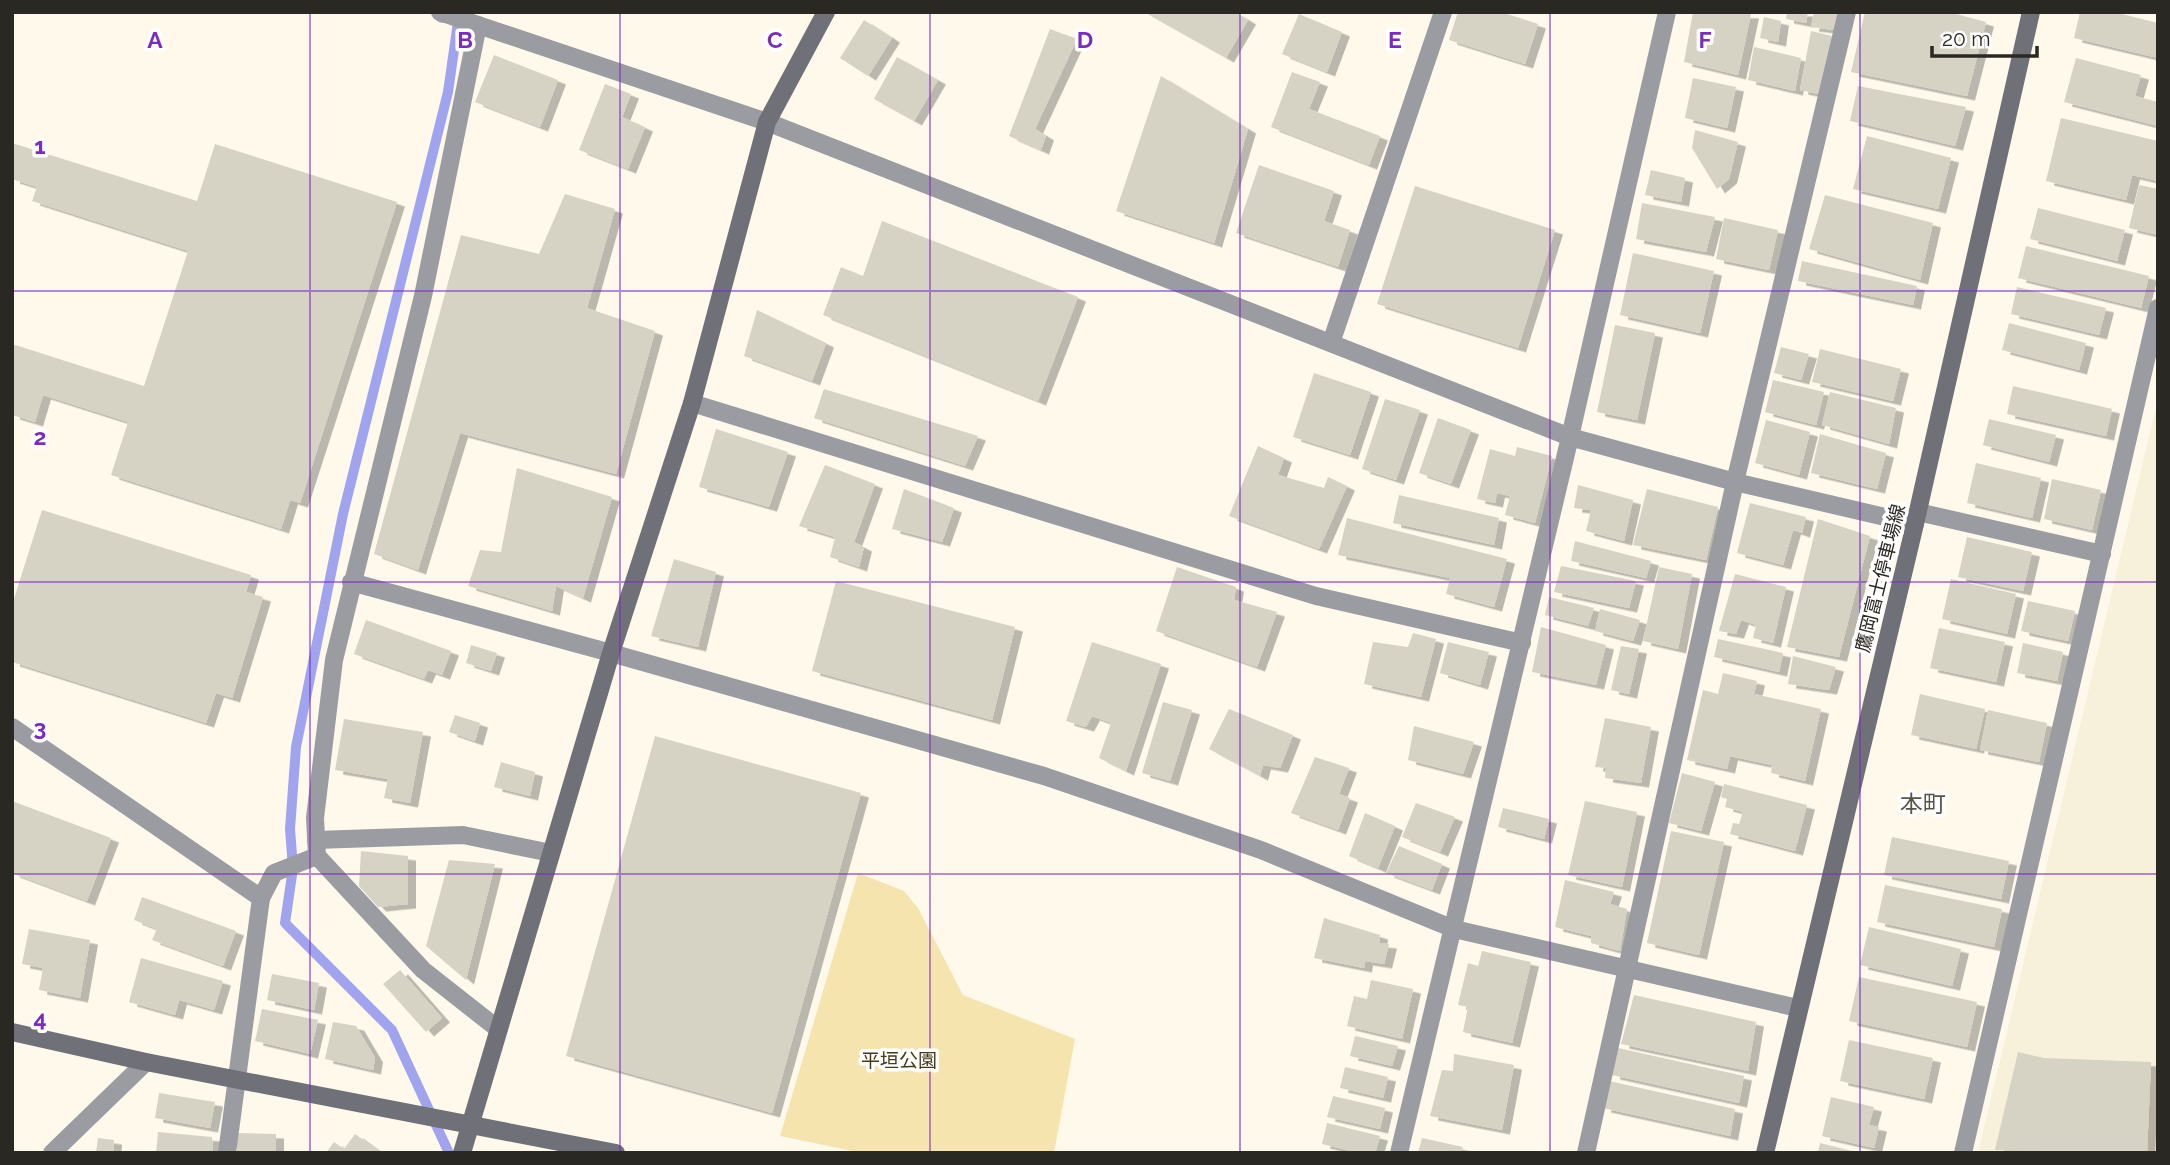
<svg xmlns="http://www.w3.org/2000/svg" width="2170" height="1165" font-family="Raleway,'Noto Sans JP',sans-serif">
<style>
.built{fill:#f7f0da}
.green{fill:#f6e4af}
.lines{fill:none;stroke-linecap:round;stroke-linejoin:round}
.stream{stroke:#a0a4ef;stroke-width:10}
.building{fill:#d6d2c4;filter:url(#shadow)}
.lane{stroke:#9b9ca2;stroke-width:18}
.street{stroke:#9b9ca2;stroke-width:18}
.secondary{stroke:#6f7078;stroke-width:18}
.grid{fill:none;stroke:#7b2cbf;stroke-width:2;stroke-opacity:0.55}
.labels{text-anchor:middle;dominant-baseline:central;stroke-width:7;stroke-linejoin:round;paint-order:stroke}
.street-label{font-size:19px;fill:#2a2823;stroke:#fff}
.park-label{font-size:19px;fill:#463a16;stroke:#fff}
.quarter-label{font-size:23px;fill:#585448;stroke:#fff}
.grid-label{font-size:23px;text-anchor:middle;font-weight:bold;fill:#7b2cbf;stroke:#fff;stroke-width:7;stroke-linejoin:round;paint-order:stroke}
</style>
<defs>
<filter id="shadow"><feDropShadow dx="8" dy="4.5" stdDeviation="0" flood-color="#0004"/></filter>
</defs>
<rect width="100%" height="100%" fill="#fef9eb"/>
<polygon class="built" points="2158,399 2158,1153 1978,1153"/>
<polygon class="green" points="858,873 904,891 918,908 963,995 1075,1039 1054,1153 862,1153 780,1136"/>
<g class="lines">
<polyline class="stream" points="449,1153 392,1030 285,923 293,868 290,829 296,747 343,514 448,92 459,15"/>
</g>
<g class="building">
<polygon points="1144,12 1235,12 1248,20 1226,58"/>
<polygon points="1458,12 1501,12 1538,24 1525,64 1449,40"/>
<polygon points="1693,12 1751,14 1738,75 1684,62"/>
<polygon points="1787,12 1808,12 1806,23 1786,19"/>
<polygon points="1814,12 1838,12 1834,30 1811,27"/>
<polygon points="1865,12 1949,12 1986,22 1967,96 1851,72"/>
<polygon points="2080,12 2114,12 2158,23 2158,58 2074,38"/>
<polygon points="1299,14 1342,32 1327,72 1282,54"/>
<polygon points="1764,17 1781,21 1778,42 1760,38"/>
<polygon points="864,20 892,38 868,76 840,58"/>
<polygon points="1050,29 1077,39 1035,129 1046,136 1041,150 1009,136"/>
<polygon points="1811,31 1832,36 1818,94 1800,90"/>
<polygon points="1754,47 1801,58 1795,91 1748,80"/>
<polygon points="494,55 558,80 540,127 475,102"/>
<polygon points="897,57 938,80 914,121 874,99"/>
<polygon points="2076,58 2141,75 2135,96 2158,102 2158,126 2064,102"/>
<polygon points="1292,72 1320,82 1309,109 1380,136 1369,165 1271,127"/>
<polygon points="1161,76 1248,129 1214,243 1116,211"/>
<polygon points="1693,78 1736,87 1727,128 1685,118"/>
<polygon points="605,84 631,94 622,117 645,127 628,169 579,150"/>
<polygon points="1858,86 1966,107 1955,146 1850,121"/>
<polygon points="2061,118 2158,141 2158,181 2132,175 2126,200 2046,181"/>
<polygon points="1695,130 1738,142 1729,179 1717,189 1692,148"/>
<polygon points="1867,136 1951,158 1938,209 1853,189"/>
<polygon points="12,143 197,201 215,144 397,202 300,503 290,500 281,529 111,475 128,422 43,395 35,422 12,415 12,344 144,386 188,251 32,201 37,187 12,179"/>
<polygon points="1259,165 1334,191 1324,221 1350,230 1338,267 1236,233"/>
<polygon points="1651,170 1685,178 1681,202 1645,195"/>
<polygon points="2139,185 2158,189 2158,235 2129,228"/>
<polygon points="1415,186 1555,230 1518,348 1377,304"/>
<polygon points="565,194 615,209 587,308 655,331 616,474 460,433 418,570 374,554 461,235 539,254"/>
<polygon points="1825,195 1933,223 1920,280 1809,249"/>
<polygon points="1642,203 1715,217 1706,252 1636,239"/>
<polygon points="2038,208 2125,230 2117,261 2030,239"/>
<polygon points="1724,218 1778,230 1769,270 1716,259"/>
<polygon points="882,221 1078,297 1038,401 823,315 841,267 863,276"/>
<polygon points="2026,246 2149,276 2141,308 2018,278"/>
<polygon points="1633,253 1714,271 1700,333 1620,315"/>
<polygon points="1802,261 1917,286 1913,305 1798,281"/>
<polygon points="2017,287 2106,308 2099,335 2011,314"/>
<polygon points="757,310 826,343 812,381 744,356"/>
<polygon points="2009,323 2086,343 2079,370 2002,350"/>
<polygon points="1615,325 1655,333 1637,420 1597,412"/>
<polygon points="1781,347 1809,354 1801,380 1774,373"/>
<polygon points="1820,349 1901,369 1893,401 1812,382"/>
<polygon points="1314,373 1371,392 1350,455 1293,437"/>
<polygon points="1773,380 1824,392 1816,425 1765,412"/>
<polygon points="2013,386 2112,409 2106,436 2007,414"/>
<polygon points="824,389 978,436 965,466 814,418"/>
<polygon points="1830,392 1896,408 1889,444 1822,425"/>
<polygon points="1385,399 1420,410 1396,480 1362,469"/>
<polygon points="1438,418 1471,430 1451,484 1419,473"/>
<polygon points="1989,419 2056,435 2049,462 1983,445"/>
<polygon points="1766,420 1810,432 1799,475 1755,463"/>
<polygon points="716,429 788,452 769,507 699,487"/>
<polygon points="1820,434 1886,453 1877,489 1811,473"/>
<polygon points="1258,446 1284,458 1278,475 1324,488 1328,477 1347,486 1319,549 1229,516"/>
<polygon points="1517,447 1552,456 1535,523 1505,515 1510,496 1497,493 1495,503 1477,499 1490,449 1515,456"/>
<polygon points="1976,463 2041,478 2032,518 1967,503"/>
<polygon points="825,465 875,484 854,542 864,547 859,567 830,557 835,537 799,526"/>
<polygon points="517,468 612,497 583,598 556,586 552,611 468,586 480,550 501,552"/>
<polygon points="2052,479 2101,490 2092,530 2044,519"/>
<polygon points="1578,485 1633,500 1624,541 1586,531 1591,510 1574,508"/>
<polygon points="904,489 954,508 942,542 892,529"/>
<polygon points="1647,489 1718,507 1706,560 1633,545"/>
<polygon points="1399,495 1499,518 1494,545 1393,523"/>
<polygon points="1750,503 1806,517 1802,533 1793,530 1783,565 1737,553"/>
<polygon points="42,510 251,575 246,592 263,597 232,698 216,693 206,723 12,662 12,605"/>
<polygon points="1347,518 1507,559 1494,607 1446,594 1450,578 1338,555"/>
<polygon points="1818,519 1870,536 1839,657 1787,647"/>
<polygon points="1967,537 2032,552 2023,591 1958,577"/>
<polygon points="1575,541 1651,561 1646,578 1571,561"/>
<polygon points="674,559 716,572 698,647 651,636"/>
<polygon points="1561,566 1636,581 1629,608 1554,592"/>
<polygon points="1177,567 1236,587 1234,600 1277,612 1257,667 1156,631"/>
<polygon points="1659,567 1692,574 1678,649 1643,641"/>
<polygon points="1735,574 1786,587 1773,643 1753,638 1756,625 1741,620 1736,634 1719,631"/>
<polygon points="1951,579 2016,594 2007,634 1942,619"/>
<polygon points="836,581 1015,627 992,720 812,671"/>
<polygon points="1549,597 1594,608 1588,626 1545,615"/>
<polygon points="2028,601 2075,611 2068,641 2021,631"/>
<polygon points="1600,609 1640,620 1633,641 1595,631"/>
<polygon points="366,620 451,651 442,675 428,670 424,679 354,654"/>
<polygon points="1541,627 1606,645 1596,685 1532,672"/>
<polygon points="1939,628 2005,642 1996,682 1930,668"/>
<polygon points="1413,633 1436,639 1421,697 1364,684 1373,642 1408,647"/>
<polygon points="1718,639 1783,653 1779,672 1714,657"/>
<polygon points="1092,642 1161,664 1126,771 1099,758 1111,723 1092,716 1086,727 1066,721"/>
<polygon points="1448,642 1489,652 1480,685 1440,673"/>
<polygon points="2023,643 2063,652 2057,681 2017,673"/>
<polygon points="471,645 497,653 491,671 466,663"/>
<polygon points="1621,646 1639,649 1629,694 1611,690"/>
<polygon points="1793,656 1836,667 1829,690 1788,684"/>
<polygon points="1723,673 1757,681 1754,694 1821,709 1805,781 1771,773 1772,765 1730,756 1727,769 1687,760 1703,690 1718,694"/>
<polygon points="1920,694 1985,709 1976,749 1911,735"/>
<polygon points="1163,702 1192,710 1170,781 1142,773"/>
<polygon points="1229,709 1293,735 1280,768 1263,765 1260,776 1209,749"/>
<polygon points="1988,710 2047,723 2039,762 1980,750"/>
<polygon points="455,715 480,723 475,741 449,732"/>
<polygon points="1605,718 1651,727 1641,783 1605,778 1606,768 1595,767"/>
<polygon points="344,719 423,732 410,803 384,798 388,779 335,770"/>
<polygon points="1414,726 1474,742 1463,774 1408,760"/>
<polygon points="655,736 861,793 772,1113 566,1056"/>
<polygon points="1315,757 1349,768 1339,794 1350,798 1338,830 1291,813"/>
<polygon points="501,762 535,772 530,796 494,787"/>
<polygon points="1682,773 1715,782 1701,831 1669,823"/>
<polygon points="1724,784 1807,805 1795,851 1730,834 1733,823 1739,824 1743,812 1725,807 1727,799 1721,797"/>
<polygon points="12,801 111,838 87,901 12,873"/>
<polygon points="1585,801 1637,812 1622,887 1568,875"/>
<polygon points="1416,803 1455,817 1440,852 1402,837"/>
<polygon points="1503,808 1549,819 1544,839 1498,827"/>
<polygon points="1365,813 1395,826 1378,868 1349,856"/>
<polygon points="1671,831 1724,842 1699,955 1647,943"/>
<polygon points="1892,837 2009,861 2001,899 1884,875"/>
<polygon points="1399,846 1442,864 1432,890 1386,873"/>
<polygon points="361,851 408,856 408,904 378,907 359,886"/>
<polygon points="449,860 495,864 466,980 426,946"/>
<polygon points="1565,880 1614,892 1610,904 1627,909 1620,951 1591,943 1591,936 1555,927"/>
<polygon points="1885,885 2002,909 1994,947 1877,922"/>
<polygon points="142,897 236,931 223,966 152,940 157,929 134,920"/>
<polygon points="1324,918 1380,935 1379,943 1389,944 1384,964 1365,961 1364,968 1314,958"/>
<polygon points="1869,927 1961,949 1952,986 1860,965"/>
<polygon points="29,929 90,940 80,998 39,990 43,968 22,964"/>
<polygon points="1482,951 1531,962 1512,1043 1463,1032 1468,1007 1458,1005 1468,963 1478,966"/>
<polygon points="141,958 223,981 214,1010 179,1000 175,1015 129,1002"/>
<polygon points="400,970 442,1018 426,1032 383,984"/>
<polygon points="272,974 319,983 314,1010 267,1000"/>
<polygon points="1859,977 1977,1002 1967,1047 1849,1021"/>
<polygon points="1371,980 1413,989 1402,1039 1347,1026 1354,996 1367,999"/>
<polygon points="1634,995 1756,1022 1748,1071 1621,1044"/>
<polygon points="262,1009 318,1020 310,1054 255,1041"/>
<polygon points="333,1022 356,1026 375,1058 373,1070 325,1059"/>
<polygon points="1355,1036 1398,1046 1392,1066 1350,1056"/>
<polygon points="1849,1040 1933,1058 1924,1099 1840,1081"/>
<polygon points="1618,1048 1744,1076 1739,1103 1612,1075"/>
<polygon points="2018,1052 2044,1058 2151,1062 2147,1153 1995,1150"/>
<polygon points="1454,1054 1514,1065 1502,1130 1430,1116 1442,1070 1453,1071"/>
<polygon points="1345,1067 1388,1077 1383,1098 1340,1088"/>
<polygon points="1609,1081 1735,1109 1730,1136 1603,1108"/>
<polygon points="159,1093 215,1102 210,1128 155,1118"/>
<polygon points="1333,1096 1385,1108 1380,1129 1327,1117"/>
<polygon points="1831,1097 1874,1107 1869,1125 1879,1127 1874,1148 1822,1136"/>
<polygon points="1327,1123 1380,1136 1375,1153 1359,1153 1322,1144"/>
<polygon points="158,1132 212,1137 213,1153 156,1153"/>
<polygon points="237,1133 276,1134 276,1153 237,1153"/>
<polygon points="355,1134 381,1153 326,1153 334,1142 344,1149"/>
<polygon points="98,1138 114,1140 113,1153 96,1153"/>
<polygon points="1422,1138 1463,1147 1461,1153 1418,1153"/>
<polygon points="1820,1143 1856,1152 1856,1153 1818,1153"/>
</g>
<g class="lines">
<g class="lane">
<polyline points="440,12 478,25 423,296 334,660 315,818 317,856 423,970 498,1029"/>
<polyline points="351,582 611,653"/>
<polyline points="316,840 463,835 551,853"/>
<polyline points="261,898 274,873 317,856"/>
</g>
<g class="street">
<polyline points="443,12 443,14"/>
<polyline points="478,25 767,122 1570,437 1735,482 1915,524"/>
<polyline points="1331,343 1443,12"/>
<polyline points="692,403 1316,596 1522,643"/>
<polyline points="1918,512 2102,554"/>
<polyline points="611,653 1044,776 1261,850 1454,929 1798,1008"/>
<polyline points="12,727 261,898 227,1153"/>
<polyline points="52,1153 146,1062"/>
<polyline points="1399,1153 1570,437 1667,12"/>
<polyline points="1586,1153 1735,482 1847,12"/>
<polyline points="1963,1153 2158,308"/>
</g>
<g class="secondary">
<polyline points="12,1032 146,1062 616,1153"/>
<polyline points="462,1153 611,653 692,403 767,122 826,12"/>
<polyline points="1765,1153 1915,524 2031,12"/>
</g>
</g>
<path class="grid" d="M310,12V1153M620,12V1153M930,12V1153M1240,12V1153M1550,12V1153M1860,12V1153M12,291H2158M12,582H2158M12,874H2158"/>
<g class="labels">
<g class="street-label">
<text transform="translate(1880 578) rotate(-76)">鷹岡富士停車場線</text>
</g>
<g class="park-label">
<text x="899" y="1060">平垣公園</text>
</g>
<g class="quarter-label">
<text x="1923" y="803">本町</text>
</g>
</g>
<g class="grid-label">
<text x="155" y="48">A</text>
<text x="465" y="48">B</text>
<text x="775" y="48">C</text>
<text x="1085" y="48">D</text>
<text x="1395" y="48">E</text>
<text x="1705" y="48">F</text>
<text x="40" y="154">1</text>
<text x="40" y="445">2</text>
<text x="40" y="736">3</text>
<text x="40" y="1027">4</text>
</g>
<rect width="2170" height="1165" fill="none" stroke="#2a2823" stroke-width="28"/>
<path d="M1932 46v10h105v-10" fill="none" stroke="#2a2823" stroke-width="3.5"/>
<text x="1942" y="46" font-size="21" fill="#2a2823" stroke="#ffffff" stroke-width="5" paint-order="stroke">20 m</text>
</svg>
